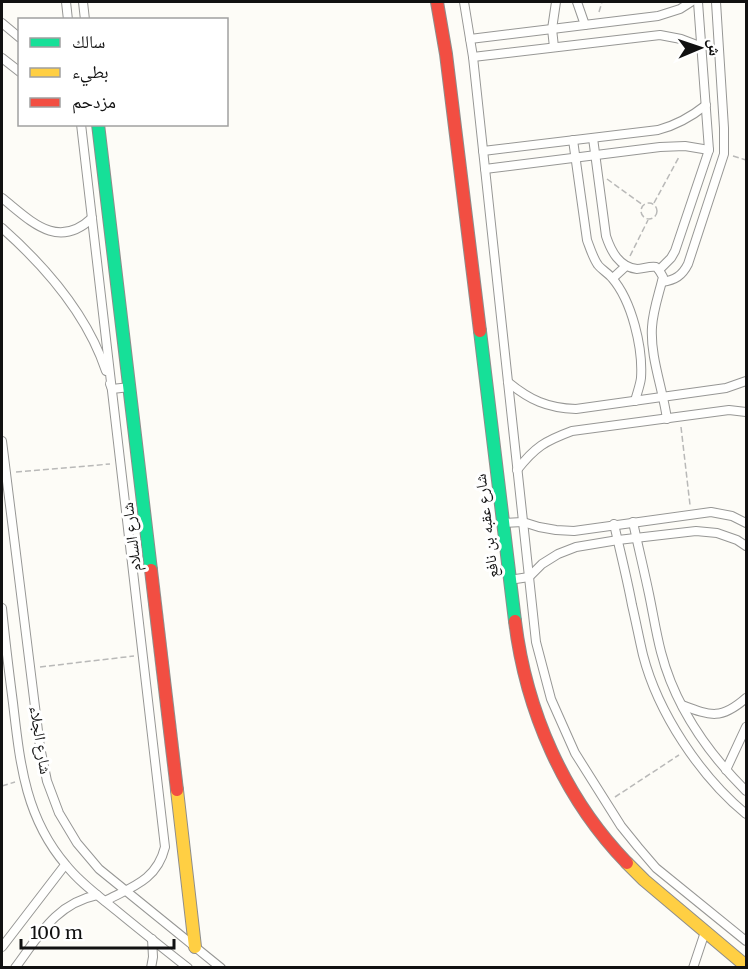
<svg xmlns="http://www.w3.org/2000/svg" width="748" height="969" font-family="Merriweather,'Noto Naskh Arabic',serif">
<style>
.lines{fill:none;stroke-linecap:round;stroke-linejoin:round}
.street-casing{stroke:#979795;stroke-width:10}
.fast-casing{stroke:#8e8d8b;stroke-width:14}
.slow-casing{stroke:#8e8d8b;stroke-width:14}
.jam-casing{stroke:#8e8d8b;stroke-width:14}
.path{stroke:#b9b9b8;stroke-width:1.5;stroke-dasharray:6 3;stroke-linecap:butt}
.street{stroke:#fffffe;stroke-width:8}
.fast{stroke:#16e098;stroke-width:12}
.slow{stroke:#ffcf43;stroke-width:12}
.jam{stroke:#f24e42;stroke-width:12}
.labels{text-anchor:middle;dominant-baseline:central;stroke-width:6;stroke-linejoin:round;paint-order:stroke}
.street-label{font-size:16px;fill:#111;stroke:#fff}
</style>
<rect width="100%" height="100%" fill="#fdfcf7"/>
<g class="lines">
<defs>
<g id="street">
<polyline points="66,2 68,20"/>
<polyline points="83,2 85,20"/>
<polyline points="464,2 473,57 536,642 551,699 575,753 621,826 638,847 656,868 746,941"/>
<polyline points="577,2 585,25"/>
<polyline points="2,23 20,38"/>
<polyline points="470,39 658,16 680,9 691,2"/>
<polyline points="554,47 552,29 556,2"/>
<polyline points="473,57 660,35 681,39 702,47"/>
<polyline points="2,58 20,72"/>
<path d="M81,124L165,847C157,880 132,887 105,901"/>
<path d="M593,138L606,236C611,251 619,267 637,269C643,269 649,266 656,267L659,270L663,277C659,294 653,310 652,327C650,357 663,389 667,419"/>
<path d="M573,140L587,240C590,248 593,258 598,265C602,270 608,273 612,278C632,301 643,348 641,378C640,386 637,393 635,401"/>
<path d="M483,151L658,130C677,125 691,117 706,105"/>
<polyline points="485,169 660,147 685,146 709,150"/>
<path d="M2,198C30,220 57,251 92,218"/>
<path d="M2,228C46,267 87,314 106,371"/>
<polyline points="659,270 671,258 675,251 709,150 698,2"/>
<polyline points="613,278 626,266"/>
<path d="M662,282C675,280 682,276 688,264L724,154V128L716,2"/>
<path d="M508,382C530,400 547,408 576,409L726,388L746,381"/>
<polyline points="110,384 112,389 130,387"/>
<polyline points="2,441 40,747 47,781 59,813 77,843 99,869 221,968"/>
<path d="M517,470C535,447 545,441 572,431L729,410L746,412"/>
<path d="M633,522C638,546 644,570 649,594C653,613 656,633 661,652C675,706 707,752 746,791"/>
<polyline points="502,523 523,522 539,527 556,530 574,531 711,512 732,516 746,523"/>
<path d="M614,524C620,551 627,578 632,605C636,622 639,638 643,655C658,713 700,776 746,814"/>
<polyline points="509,580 529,577 542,564 558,554 576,547 618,540 696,531 717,533 737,540 746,546"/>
<path d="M2,608C5,640 9,672 13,703C20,763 25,817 66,865C80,883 99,896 117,911C140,930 164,949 188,968"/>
<path d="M682,705C711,716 721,720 746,698"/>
<polyline points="726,770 746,727"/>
<polyline points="2,947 65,865"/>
<path d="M15,968C39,936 55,904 97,895"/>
<polyline points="151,968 153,957 152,939"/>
<polyline points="693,968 705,932"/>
</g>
<g id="fast">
<polyline points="98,124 151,570"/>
<polyline points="480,331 515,621"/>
</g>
<g id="slow">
<polyline points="177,790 195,947"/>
<polyline points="627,863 644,880 746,966"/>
</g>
<g id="jam">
<polyline points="437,2 446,54 480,331"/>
<polyline points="151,570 177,790"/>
<path d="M515,621C526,711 564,798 627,863"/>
</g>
</defs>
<use href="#street" class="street-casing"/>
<use href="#fast" class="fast-casing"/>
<use href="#slow" class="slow-casing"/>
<use href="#jam" class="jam-casing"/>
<g class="path">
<polyline points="599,12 602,2"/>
<polyline points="733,156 746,160"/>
<polyline points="607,179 643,205"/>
<circle cx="649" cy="211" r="8"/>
<polyline points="654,203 679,157"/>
<polyline points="630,256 648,220"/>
<polyline points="681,427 690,505"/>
<polyline points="16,472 110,464"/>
<polyline points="40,667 134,656"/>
<polyline points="2,786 15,782"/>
<polyline points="615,797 679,755"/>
</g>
<use href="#street" class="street"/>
<use href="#fast" class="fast"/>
<use href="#slow" class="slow"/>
<use href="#jam" class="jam"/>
</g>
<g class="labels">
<g class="street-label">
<text transform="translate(486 526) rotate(-97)">شارع عقبه بن نافع</text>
<text transform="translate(131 537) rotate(-97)">شارع السلام</text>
<text transform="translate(41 740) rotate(81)">شارع الجلاء</text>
</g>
</g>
<rect width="748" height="969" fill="none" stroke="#111111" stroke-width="6"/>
<rect x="18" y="18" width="210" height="108" fill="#ffffff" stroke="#a0a0a0" stroke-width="1.5"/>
<rect x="30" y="38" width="30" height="9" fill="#16e098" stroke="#a0a0a0" stroke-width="1.5"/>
<text x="72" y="48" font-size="18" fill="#111111">سالك</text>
<rect x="30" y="68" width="30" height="9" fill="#ffcf43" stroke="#a0a0a0" stroke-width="1.5"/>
<text x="72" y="78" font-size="18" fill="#111111">بطيء</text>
<rect x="30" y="98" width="30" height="9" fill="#f24e42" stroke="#a0a0a0" stroke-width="1.5"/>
<text x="72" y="108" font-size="18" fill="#111111">مزدحم</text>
<g transform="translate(700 48) rotate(88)" stroke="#ffffff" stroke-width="4.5" paint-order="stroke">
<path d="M0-4.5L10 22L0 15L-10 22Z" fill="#111111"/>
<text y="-9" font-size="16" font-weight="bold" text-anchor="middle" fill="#111111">ش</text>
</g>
<path d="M21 939v9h153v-9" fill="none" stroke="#111111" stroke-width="3"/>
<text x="30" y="939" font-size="18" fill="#111111" stroke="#ffffff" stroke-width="4.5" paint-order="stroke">100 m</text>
</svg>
